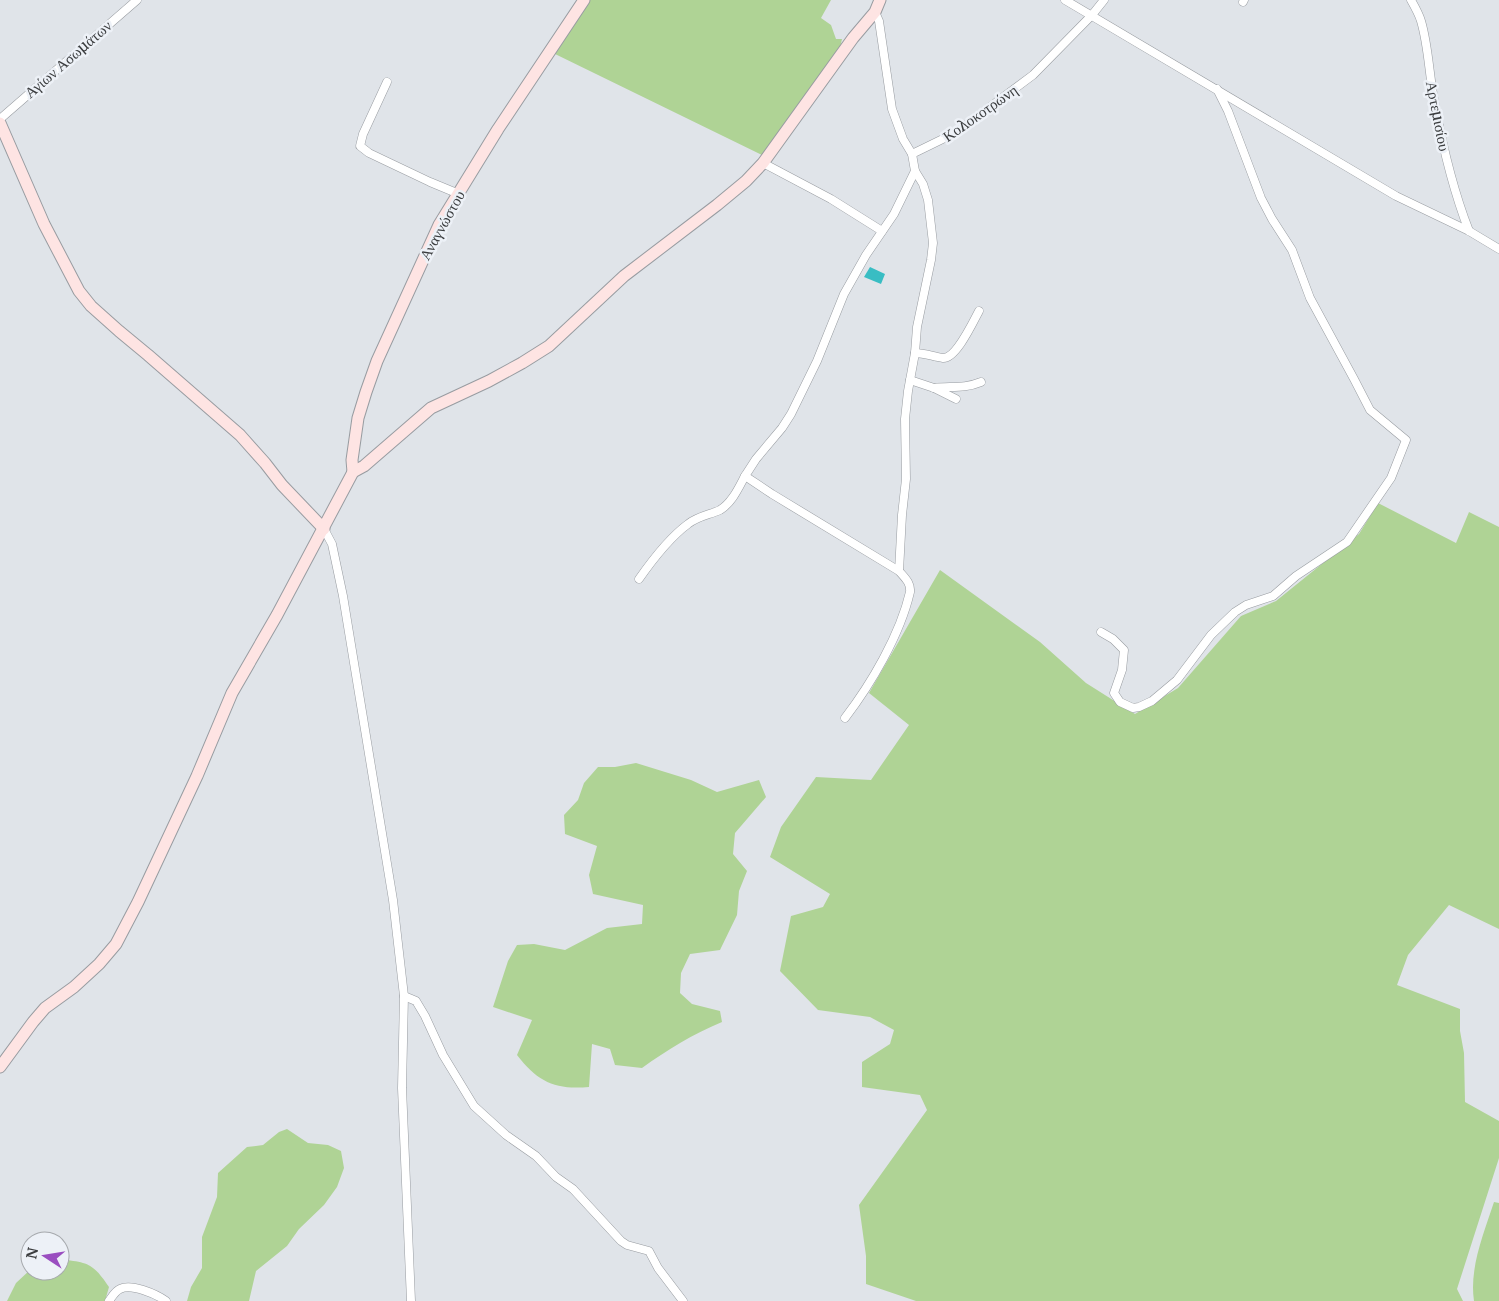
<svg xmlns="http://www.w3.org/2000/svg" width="1499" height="1301" font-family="Merriweather,serif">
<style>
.green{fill:#afd395}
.water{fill:#39bdc3}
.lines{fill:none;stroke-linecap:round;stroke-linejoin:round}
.street-casing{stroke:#989ca1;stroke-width:9}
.secondary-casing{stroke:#989ca1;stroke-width:13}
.street{stroke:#fff;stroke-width:8}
.secondary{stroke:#fee4e3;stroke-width:11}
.labels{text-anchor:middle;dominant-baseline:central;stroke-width:5;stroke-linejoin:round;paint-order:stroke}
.street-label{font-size:15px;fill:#3b3d3f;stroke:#edf1f7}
</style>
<rect width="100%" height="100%" fill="#e0e4e9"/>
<g class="green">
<polygon points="586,0 831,0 821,18 831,25 836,39 842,39 840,48 764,156 553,53"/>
<polygon points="1378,503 1456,543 1469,512 1499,527 1499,929 1449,905 1408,955 1397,985 1460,1009 1460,1031 1464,1053 1465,1102 1499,1121 1499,1158 1457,1289 1463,1301 916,1301 866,1284 866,1256 859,1205 927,1110 920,1095 862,1087 862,1062 890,1044 894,1030 870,1017 818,1010 780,971 791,916 823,907 830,894 770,857 781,827 816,777 871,780 909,725 869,693 940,570 1040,642 1086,683 1135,714 1178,688 1241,616 1276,601 1359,534"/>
<path d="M636,763L691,780L717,792L759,780L766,797L735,833L733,854L747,871L739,891L737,915L720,950L690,954L681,973L680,993L692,1004L720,1011L722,1022C693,1034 667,1050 642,1068L615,1065L610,1049L592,1044L589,1087C555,1090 538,1082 517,1055L532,1020L493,1007L508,961L517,945L534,944L565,950L607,928L642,924L643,905L593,894L589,875L597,846L565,834L564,815L578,800L584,783L598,767H615Z"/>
<polygon points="287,1129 308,1143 328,1145 341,1151 344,1168 337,1187 324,1205 299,1229 287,1246 256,1271 249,1301 187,1301 191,1287 202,1268 202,1237 217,1197 218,1173 247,1147 263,1145 279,1132"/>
<path d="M1494,1202L1499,1203V1301H1474C1469,1268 1484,1233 1494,1202Z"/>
<path d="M60,1259C88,1263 92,1262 109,1287L105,1301H7L16,1283L30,1270V1271H60Z"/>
</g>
<polygon class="water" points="870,267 885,274 881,284 864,277"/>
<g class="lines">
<defs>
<g id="street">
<polyline points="1065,0 1396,196 1469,231 1499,249"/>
<path d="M1411,0C1415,7 1419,14 1421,21C1429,48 1429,77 1435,105C1443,148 1453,190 1469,231"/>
<polyline points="1243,2 1244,0"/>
<polyline points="875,12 879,21 892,109 903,139 912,154 955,133 1033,75 1092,15 1104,0"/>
<polyline points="387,82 363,134 360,146 369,153 430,182 459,194"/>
<polyline points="0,119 137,0"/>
<polyline points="763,163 831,199 882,231"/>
<path d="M915,353C925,353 934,357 943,358C956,359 973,322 979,311"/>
<polyline points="910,380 934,388 956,399"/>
<path d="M934,388C951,386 964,389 981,382"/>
<polyline points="324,529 332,544 343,596 393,900 404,996 402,1088 411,1301"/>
<polyline points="899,571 772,494 745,476 756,459 782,428 791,414 817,361 844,294 866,255 894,214 915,171"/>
<path d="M639,579C653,559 669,538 688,524C698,516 709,515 720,510C732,503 739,487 745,476"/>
<polyline points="1101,632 1113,639 1124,650 1122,670 1114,693 1120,702 1133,708 1139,707 1152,701 1177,680 1211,635 1235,612 1246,605 1273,596 1296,576 1347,542 1391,478 1406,440 1370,410 1354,379 1310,298 1292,250 1272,219 1261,198 1228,111 1217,89"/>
<path d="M845,718C871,684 900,635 910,592C911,583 905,578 899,571L902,515L906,479L905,419L908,391L915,353L917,327L931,260L933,243L928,200L923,184L915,171L912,154"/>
<polyline points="404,996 416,1001 425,1016 443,1055 474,1106 506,1135 536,1156 556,1177 573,1189 621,1241 627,1245 649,1251 658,1268 683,1301"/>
<path d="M109,1301C112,1297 115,1291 120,1289C131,1283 156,1294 166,1301"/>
</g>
<g id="secondary">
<polyline points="0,123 44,224 79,291 91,306 119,331 148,355 240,435 265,463 282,485 324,529"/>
<polyline points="353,472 352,460 358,418 366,392 377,361 439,225 498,129 584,0"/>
<polyline points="0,1067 33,1022 45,1008 74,987 99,964 116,944 138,902 197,776 232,693 277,615 353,472 364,466 431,408 489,381 522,363 549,346 624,276 717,205 746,181 763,163 853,38 875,12 880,0"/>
</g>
</defs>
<use href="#street" class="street-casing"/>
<use href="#secondary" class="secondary-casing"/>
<use href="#street" class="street"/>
<use href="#secondary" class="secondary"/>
</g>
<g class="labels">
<g class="street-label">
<text transform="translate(68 59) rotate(-41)">Αγίων Ασωμάτων</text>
<text transform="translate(980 113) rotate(-35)">Κολοκοτρώνη</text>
<text transform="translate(1438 116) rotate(79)">Αρτεμισίου</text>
<text transform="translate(442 225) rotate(-61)">Αναγνώστου</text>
</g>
</g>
<g transform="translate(45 1256) rotate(282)"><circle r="24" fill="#edf1f7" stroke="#a6a9ad"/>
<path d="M0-4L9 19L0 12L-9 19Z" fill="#9a4ec0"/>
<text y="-8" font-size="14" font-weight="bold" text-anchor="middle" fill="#3b3d3f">N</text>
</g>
</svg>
